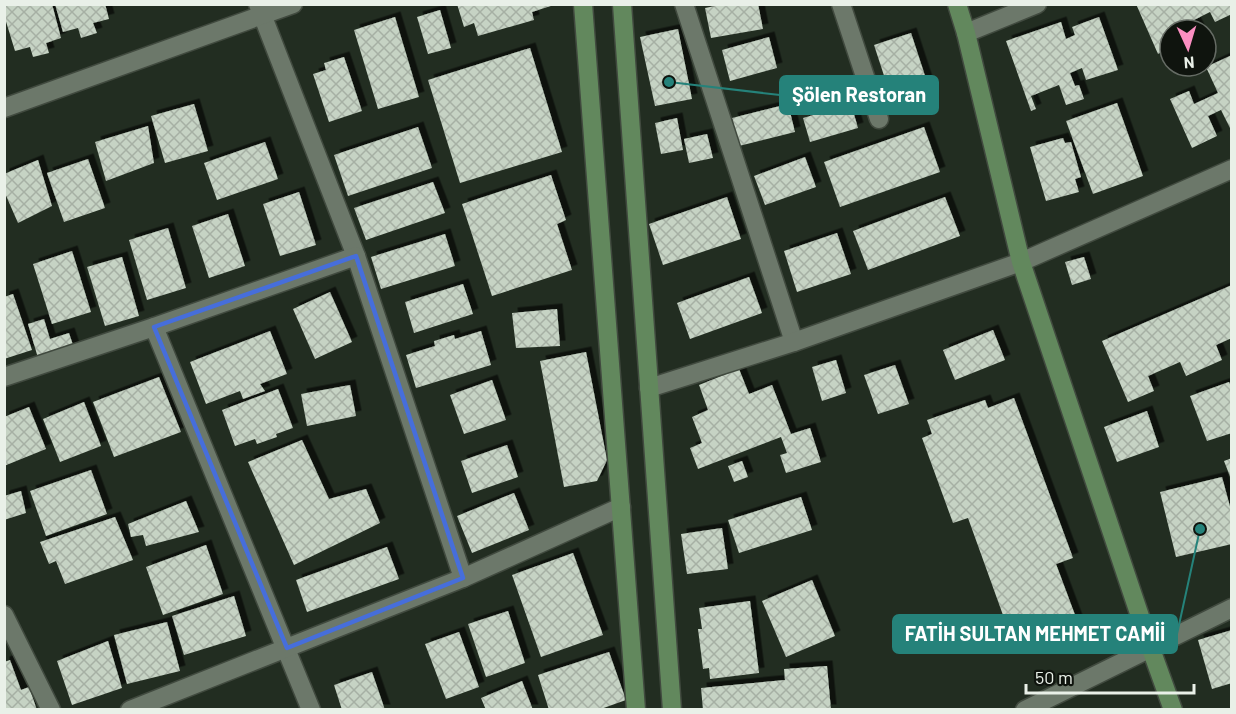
<svg xmlns="http://www.w3.org/2000/svg" width="1236" height="714" font-family="Barlow,sans-serif">
<style>
.building{fill:url(#building-cross-hatch);filter:url(#shadow)}
.lines{fill:none;stroke-linecap:round;stroke-linejoin:round}
.street-casing{stroke:#414a3f;stroke-width:21}
.secondary-casing{stroke:#414a3f;stroke-width:21}
.street{stroke:#6c786a;stroke-width:18}
.secondary{stroke:#62885d;stroke-width:18}
.marked{fill:none;stroke:#466edb;stroke-width:4.5;stroke-linejoin:round}
.leader{fill:none;stroke:#25827a;stroke-width:2}
.callout-dot{fill:#25827a;stroke:#0f140e;stroke-width:2}
.callout{fill:#25827a;stroke:#25827a;stroke-width:2}
.callout-label{font-size:20px;text-anchor:middle;font-weight:bold;fill:#fff}
</style>
<defs>
<pattern id="building-cross-hatch" width="8" height="8" patternUnits="userSpaceOnUse" patternTransform="scale(1.5)"><rect width="8" height="8" fill="#c6d3c4"/><path d="M0 0l8 8M0 8l8-8" fill="none" stroke="#a6b0a4"/></pattern>
<filter id="shadow"><feDropShadow dx="5.5" dy="-5.5" stdDeviation="0" flood-color="#0009"/></filter>
</defs>
<rect width="100%" height="100%" fill="#222d21"/>
<g class="building">
<polygon points="4,4 52,4 61,38 46,43 49,53 33,57 30,47 15,51 4,15"/>
<polygon points="55,4 105,4 109,19 93,23 97,33 81,38 78,28 63,32"/>
<polygon points="457,4 554,4 554,5 532,12 534,20 478,36 474,23 464,27"/>
<polygon points="725,4 758,4 763,29 711,38 705,8"/>
<polygon points="1136,4 1232,4 1232,14 1215,22 1210,12 1194,20 1199,30 1170,30 1170,48 1158,54"/>
<polygon points="440,10 451,48 428,54 417,17"/>
<polygon points="395,17 419,97 378,109 354,30"/>
<polygon points="1099,17 1118,70 1086,80 1082,68 1070,73 1075,86 1079,85 1084,99 1066,105 1059,85 1031,96 1036,109 1031,111 1006,41 1061,22 1066,39 1075,35 1072,27"/>
<polygon points="678,29 692,99 655,106 640,37"/>
<polygon points="911,33 928,85 891,97 874,45"/>
<polygon points="769,37 777,68 730,81 722,50"/>
<polygon points="530,48 562,152 460,183 428,80"/>
<polygon points="1232,55 1232,132 1221,110 1208,116 1217,136 1192,148 1170,99 1189,91 1194,104 1218,93 1206,67"/>
<polygon points="344,57 362,111 329,122 313,74 326,70 324,63"/>
<polygon points="1117,103 1143,176 1093,194 1066,121"/>
<polygon points="194,104 208,151 165,163 151,116"/>
<polygon points="788,104 795,132 739,146 732,118"/>
<polygon points="851,104 858,128 810,142 803,118"/>
<polygon points="677,118 683,150 661,154 655,123"/>
<polygon points="148,126 154,163 106,181 95,142"/>
<polygon points="418,127 432,168 348,196 334,155"/>
<polygon points="924,127 940,172 840,207 824,162"/>
<polygon points="707,134 713,158 689,163 684,139"/>
<polygon points="1063,138 1065,143 1071,142 1081,177 1075,179 1079,192 1046,201 1030,147"/>
<polygon points="265,142 278,179 217,200 204,163"/>
<polygon points="805,157 816,187 765,205 754,176"/>
<polygon points="88,159 105,208 64,222 47,173"/>
<polygon points="38,160 52,206 18,223 4,191 4,174"/>
<polygon points="551,175 566,220 557,224 572,270 492,296 462,204"/>
<polygon points="433,182 445,213 366,240 354,208"/>
<polygon points="299,192 316,245 280,256 263,204"/>
<polygon points="727,197 741,239 663,265 649,224"/>
<polygon points="945,197 960,236 868,270 853,231"/>
<polygon points="228,214 245,266 209,278 192,226"/>
<polygon points="168,228 186,288 147,300 129,240"/>
<polygon points="837,233 851,274 797,292 784,251"/>
<polygon points="445,234 455,266 381,289 371,257"/>
<polygon points="72,251 91,312 52,324 33,264"/>
<polygon points="122,257 139,316 105,326 87,267"/>
<polygon points="1084,257 1091,279 1072,285 1065,262"/>
<polygon points="749,277 762,313 690,339 677,303"/>
<polygon points="463,284 473,314 414,333 405,302"/>
<polygon points="1232,285 1232,338 1216,345 1222,360 1186,376 1180,362 1148,376 1154,391 1128,402 1102,341"/>
<polygon points="330,292 352,342 315,359 293,309"/>
<polygon points="13,294 32,350 4,359 4,297"/>
<polygon points="557,309 560,346 516,348 512,313"/>
<polygon points="44,319 50,339 69,333 74,348 38,358 28,324"/>
<polygon points="993,330 1005,360 955,380 943,350"/>
<polygon points="270,331 287,374 260,384 265,391 243,399 240,391 206,404 190,362"/>
<polygon points="481,331 491,365 416,388 406,355 435,346 434,341 454,335 455,339"/>
<polygon points="586,352 607,460 597,481 564,487 540,361"/>
<polygon points="836,360 846,393 822,401 812,367"/>
<polygon points="895,365 909,404 878,414 864,375"/>
<polygon points="739,369 749,394 772,385 791,434 810,428 821,462 786,473 780,455 787,453 781,437 698,469 690,448 702,443 692,417 708,410 699,385"/>
<polygon points="159,377 181,432 114,457 93,402"/>
<polygon points="492,380 506,420 464,434 450,395"/>
<polygon points="1229,382 1232,389 1232,433 1207,441 1190,396"/>
<polygon points="350,385 356,416 307,426 301,394"/>
<polygon points="278,389 293,428 276,434 277,437 257,444 255,439 235,446 222,410"/>
<polygon points="1014,398 1073,558 1056,564 1081,631 1017,654 968,518 953,523 922,438 932,434 927,420 985,400 988,408"/>
<polygon points="84,402 101,446 60,462 43,419"/>
<polygon points="29,407 46,449 4,466 4,417"/>
<polygon points="1147,411 1159,447 1117,462 1104,427"/>
<polygon points="302,440 329,499 366,489 380,523 294,565 248,462"/>
<polygon points="507,445 518,477 472,493 461,461"/>
<polygon points="1232,458 1232,479 1231,479 1224,461"/>
<polygon points="742,461 748,477 734,482 728,466"/>
<polygon points="91,470 107,514 46,536 30,491"/>
<polygon points="1222,477 1232,514 1232,544 1176,557 1160,492"/>
<polygon points="21,491 26,513 4,520 4,496"/>
<polygon points="514,493 529,530 472,553 457,516"/>
<polygon points="801,497 812,530 739,553 728,520"/>
<polygon points="186,501 199,532 146,546 143,535 131,537 128,524"/>
<polygon points="115,517 133,560 65,584 56,561 49,564 40,542"/>
<polygon points="722,528 728,569 687,574 681,534"/>
<polygon points="206,545 223,594 163,615 146,567"/>
<polygon points="387,547 399,579 307,612 296,580"/>
<polygon points="573,553 603,635 541,657 512,575"/>
<polygon points="812,580 835,636 786,657 762,601"/>
<polygon points="234,596 246,636 184,655 172,616"/>
<polygon points="750,601 759,673 710,679 709,668 703,669 698,629 702,629 699,608"/>
<polygon points="508,611 525,663 486,677 468,624"/>
<polygon points="167,622 180,671 127,684 114,635"/>
<polygon points="1232,630 1232,683 1212,689 1198,640"/>
<polygon points="459,632 479,687 446,699 425,644"/>
<polygon points="108,641 122,688 72,705 57,661"/>
<polygon points="609,652 626,700 598,710 549,710 538,675"/>
<polygon points="10,660 21,690 29,687 37,710 4,710 4,662"/>
<polygon points="827,666 831,710 703,710 701,688 785,680 784,669"/>
<polygon points="372,672 385,710 342,710 334,685"/>
<polygon points="522,681 533,710 486,710 481,698"/>
</g>
<g class="lines">
<defs>
<g id="street">
<polyline points="258,4 356,256 463,578"/>
<polyline points="684,4 794,342"/>
<polyline points="841,4 879,119"/>
<polyline points="966,33 1037,4"/>
<polyline points="4,108 293,4"/>
<polyline points="154,327 311,710"/>
<polyline points="4,377 154,327 356,256"/>
<polyline points="649,388 794,342 1021,262 1232,169"/>
<polyline points="4,615 51,710"/>
<polyline points="130,710 463,578 621,507"/>
<polyline points="1025,710 1232,608"/>
</g>
<g id="secondary">
<polyline points="583,4 636,710"/>
<polyline points="622,4 672,710"/>
<polyline points="957,4 966,33 1021,262 1151,649 1173,710"/>
</g>
</defs>
<use href="#street" class="street-casing"/>
<use href="#secondary" class="secondary-casing"/>
<use href="#street" class="street"/>
<use href="#secondary" class="secondary"/>
</g>
<path class="marked" d="M356,256L463,578L287,648L154,327Z"/>
<path class="leader" d="M669 82L780 95M1200 529L1177 634"/>
<g class="callout-dot">
<circle cx="669" cy="82" r="6"/>
<circle cx="1200" cy="529" r="6"/>
</g>
<g class="callout">
<rect x="780" y="76" width="158" height="38" rx="6"/>
<rect x="893" y="615" width="284" height="38" rx="6"/>
</g>
<g class="callout-label">
<text x="859" y="102">Şölen Restoran</text>
<text x="1035" y="641">FATİH SULTAN MEHMET CAMİİ</text>
</g>
<rect width="1236" height="714" fill="none" stroke="#e9f0e8" stroke-width="12"/>
<g transform="translate(1188 48) rotate(176)"><circle r="28" fill="#0f140e" stroke="#666c65" stroke-width="1.5"/>
<path d="M0-4.5L10 22L0 15L-10 22Z" fill="#fc8fc2"/>
<text y="-9" font-size="16" font-weight="bold" text-anchor="middle" fill="#e9f0e8">N</text>
</g>
<path d="M1026 684v9h168v-9" fill="none" stroke="#e9f0e8" stroke-width="3"/>
<text x="1035" y="684" font-size="18" fill="#e9f0e8" stroke="#0f140e" stroke-width="4.5" paint-order="stroke">50 m</text>
</svg>
